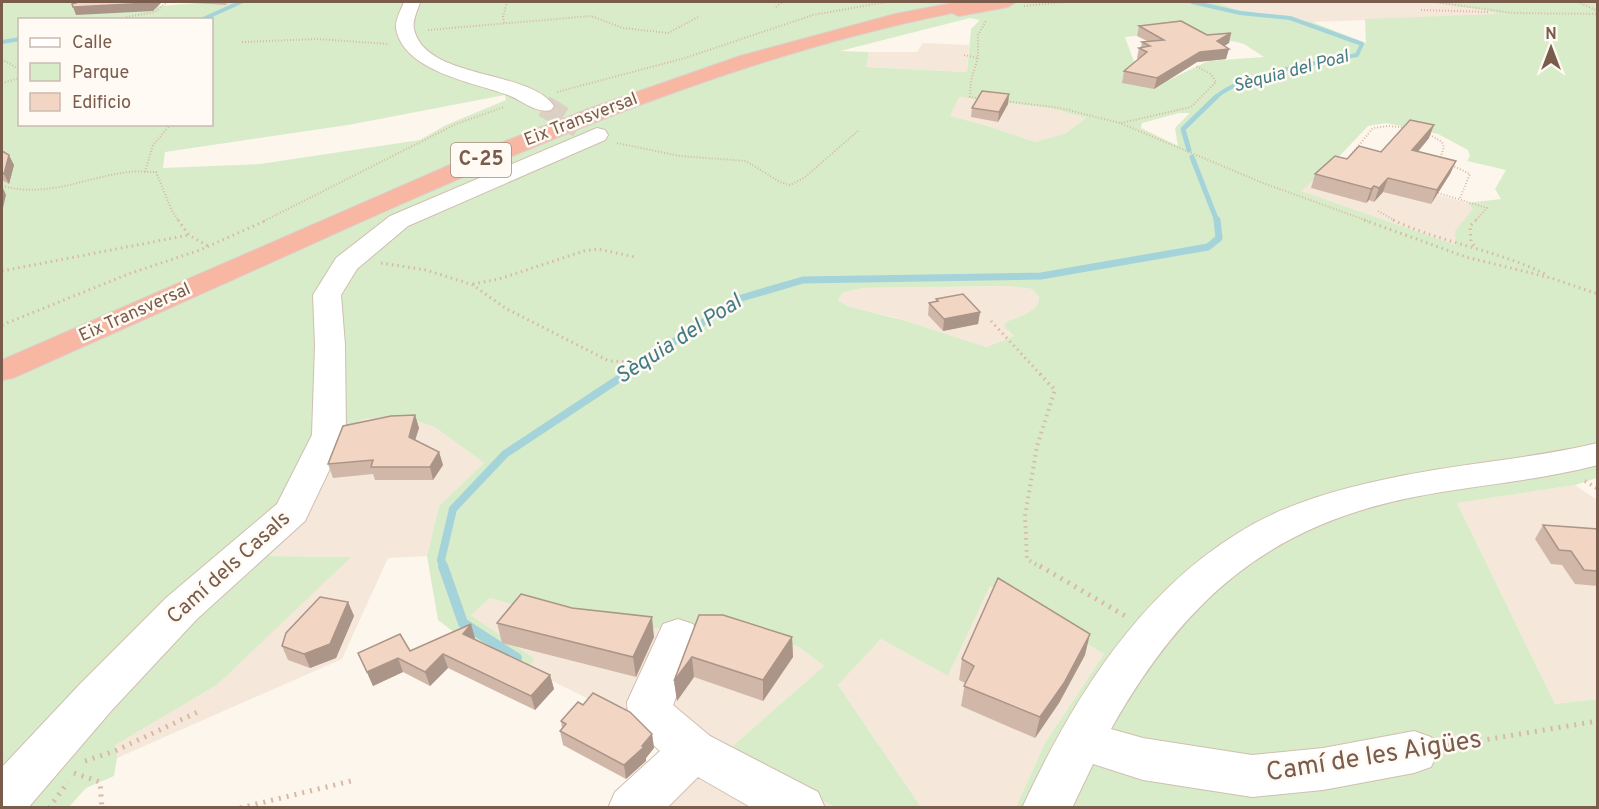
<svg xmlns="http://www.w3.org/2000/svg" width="1599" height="809" font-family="Overpass,sans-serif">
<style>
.residential{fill:#f5e8da}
.green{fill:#d8ecc9;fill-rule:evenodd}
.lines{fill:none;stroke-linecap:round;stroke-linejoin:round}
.stream-far4{stroke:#a5d3da;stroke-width:4}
.stream-far3{stroke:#a5d3da;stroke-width:5}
.stream-far2{stroke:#a5d3da;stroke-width:7}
.stream-far1{stroke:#a5d3da;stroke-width:8}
.stream{stroke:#a5d3da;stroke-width:10}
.minor-tunnel{stroke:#dcd0c4;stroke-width:22;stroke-dasharray:22 11;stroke-linecap:butt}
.minor-casing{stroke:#d1beb0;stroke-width:2}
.highway-casing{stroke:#dad1cd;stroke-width:2}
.path-far3{stroke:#d9b8a5;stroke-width:2;stroke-dasharray:1 2;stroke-linecap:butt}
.path-far2{stroke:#d9b8a5;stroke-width:3;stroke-dasharray:1.5 4;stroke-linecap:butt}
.path-far1{stroke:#d9b8a5;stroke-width:4;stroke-dasharray:1.5 4.5;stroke-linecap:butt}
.path{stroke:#d9b8a5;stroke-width:5;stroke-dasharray:2 6;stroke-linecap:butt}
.minor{fill:#fff;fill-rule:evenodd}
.highway{fill:#f7b7a3;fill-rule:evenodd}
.wall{fill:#d1b7a8}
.shaded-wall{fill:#aa9588}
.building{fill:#f3d5c3;stroke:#aa9588;stroke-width:1.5}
.labels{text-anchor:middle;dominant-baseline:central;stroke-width:5;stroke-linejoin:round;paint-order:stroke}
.far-water-label{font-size:18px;font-style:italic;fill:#437c86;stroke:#fffaf3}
.far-street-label{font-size:18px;fill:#7a5c4d;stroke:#fffaf3}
.shield{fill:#fffaf3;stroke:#a28b7f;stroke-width:1.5}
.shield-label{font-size:20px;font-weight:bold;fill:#7a5c4d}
.street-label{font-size:21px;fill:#7a5c4d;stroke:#fffaf3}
.water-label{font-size:22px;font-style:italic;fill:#437c86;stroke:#fffaf3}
.near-street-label{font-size:26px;fill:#7a5c4d;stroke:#fffaf3}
</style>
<rect width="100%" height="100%" fill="#fdf6ec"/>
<g class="residential">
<polygon points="1217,2 1426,2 1490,11 1500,15 1312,22 1235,9"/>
<polygon points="923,43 969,45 967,72 866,67 869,52 917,52"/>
<polygon points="959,97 1050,108 1086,118 1066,133 1035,142 988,126 949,116"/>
<polygon points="1331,165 1467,203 1473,209 1456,245 1300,191"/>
<polygon points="1008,286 1032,289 1039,297 1038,304 1032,311 1010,320 1008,332 1014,336 985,347 897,318 847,306 838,300 842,293 862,288"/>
<polygon points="401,416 435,427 484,463 439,506 427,556 388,558 342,659 117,758 114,745 217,685 350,557 269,556 300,526 346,430 361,419"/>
<polygon points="1575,485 1597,500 1597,699 1555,704 1457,503"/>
<polygon points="990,586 1104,654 1045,743 1016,807 921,807 838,685 881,639 948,676"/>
<polygon points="490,598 581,624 756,634 799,647 824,666 727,751 835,807 651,807 695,763 622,715 527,669 535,659 471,615"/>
</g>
<path class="green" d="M2,2H153L149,7L207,2H1217L1235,9L1312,22L1366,43L1365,19L1498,14L1490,11L1426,2H1597V478L1575,485L1457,503L1555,704L1597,699V807H1016L1045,743L1104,654L990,586L948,676L881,639L838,685L921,807H835L727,751L824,666L799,647L756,634L581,624L490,598L471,615L535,659L527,669L467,642L438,620L427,556L439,506L484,463L435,427L401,416L362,419L346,430L300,526L269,556L351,557L217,685L115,745L117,758L114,776L86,788L69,807H2ZM970,18L980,20L971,29L967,72L866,67L869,52L840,51ZM20,20H212V124H20ZM1188,30L1244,44L1264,57L1208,61L1169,80L1137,70L1125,37ZM505,95L506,100L446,125L420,140L260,164L163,168L165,152L348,125ZM959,97L1050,108L1086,118L1066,133L1035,142L988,126L950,116ZM1179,113H1190L1175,128L1178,146L1141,128L1142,123ZM1386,123L1438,134L1468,150L1470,156L1467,161L1506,170L1495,189L1501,199L1467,203L1473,209L1455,231L1456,245L1301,191L1331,165L1368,126ZM1008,286L1032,289L1039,297C1039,314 1017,315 1005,323V328L1014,336L986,347L903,320L847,306L838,300L842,293L862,288Z"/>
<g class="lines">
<g class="stream-far4">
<path d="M1192,2L1240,13L1290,18L1362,44L1357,55C1320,63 1240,73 1214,99"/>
<polyline points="201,20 241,2"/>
<polyline points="2,42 20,39"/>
</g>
<g class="stream-far3">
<polyline points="1189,150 1183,129 1216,97"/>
<polyline points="1192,157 1217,221"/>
</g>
<polyline class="stream-far2" points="624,375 738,299 803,280 1041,276 1208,247 1219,238 1217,220"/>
<polyline class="stream-far1" points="444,568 441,560 453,509 505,454 626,374"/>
<polyline class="stream" points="443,566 463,623 517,658"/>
<polyline class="minor-tunnel" points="544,106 579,127"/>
<defs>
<g id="minor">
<path d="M404,2H420C418,10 412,20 414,29C425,80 529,69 554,106L551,110C535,114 521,99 505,94C472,82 403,71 396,28C395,20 401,10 404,2Z"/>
<polygon points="597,128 605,130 608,135 605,140 408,226 357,269 341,295 345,345 346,435 305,521 197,619 112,710 28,808 2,808 2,767 80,684 167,597 277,504 312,435 315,345 313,295 336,258 390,216"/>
<path d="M1598,443V465C1537,481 1475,485 1414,497C1267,526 1183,601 1111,729L1143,738L1252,755L1323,748L1414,731L1431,737L1438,752L1431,767L1414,773L1323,790L1252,797L1143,780L1093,764L1072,808H1022C1071,702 1137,595 1238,533C1285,503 1342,488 1396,477C1463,463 1531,459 1598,443Z"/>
<path d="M678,619L693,624L699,636L673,705L710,736L818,792L825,808H752L698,777L667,808H608L615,792L660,751C644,736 627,725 627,702L663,624Z"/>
</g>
<path id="highway" d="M958,2H1016L1008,7L959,16L952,13C741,56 551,137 356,224C242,276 127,327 13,378L2,380V360L498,144L591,108L740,56L895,14Z"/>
</defs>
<use href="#minor" class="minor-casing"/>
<use href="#highway" class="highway-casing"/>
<g class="path-far3">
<polyline points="1434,2 1513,13 1598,14"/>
<polyline points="1578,2 1598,11"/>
<polyline points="1024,6 1066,2"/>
<polyline points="776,7 782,2"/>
<polyline points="1421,10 1490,12"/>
<polyline points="126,17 155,12 167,2"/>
<polyline points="504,23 503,17 507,2"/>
<polyline points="428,30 591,16 623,28 668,33 700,16"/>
<polyline points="242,42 318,39 389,44"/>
<polyline points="964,55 978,58"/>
<polyline points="2,59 20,70"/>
<polyline points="2,83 20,78"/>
<polyline points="557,92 685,58 813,15 886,2"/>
<polyline points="982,99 970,97 971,80 978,58 978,35 986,21"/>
<polyline points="1004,101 1060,108 1120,123 1263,183 1368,221"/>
<polyline points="1121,123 1191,107 1216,82 1211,74 1196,66"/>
<polyline points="1427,133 1442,142 1444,147 1440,159"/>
<polyline points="617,143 680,156 746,161 780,182 790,185 804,178 859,130"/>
<polyline points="1351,155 1373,128 1388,126 1408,128"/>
<polyline points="1449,164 1470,174 1460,198"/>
<polyline points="145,172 153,145 171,124"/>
<path d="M2,186C49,198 82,178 128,172C137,171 147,172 156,172L172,211L179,221"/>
<polyline points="1435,192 1487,208 1475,221"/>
<polyline points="1378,211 1396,221"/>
<polyline points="264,221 456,124 504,107"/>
</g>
<g class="path-far2">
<polyline points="178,220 189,235 208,246"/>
<polyline points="1364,220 1466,257 1551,278 1598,294"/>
<path d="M1393,220C1442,243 1497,250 1545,274"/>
<polyline points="1476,220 1470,226 1471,241 1476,249"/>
<polyline points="381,263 426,270 473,285 505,308 609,361 636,362"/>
<polyline points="2,271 189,235"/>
<polyline points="473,284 499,279 584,251 598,249 635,257"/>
<polyline points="991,321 1041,375"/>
<polyline points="2,325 131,273 200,250 267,220"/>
</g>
<g class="path-far1">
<polyline points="1040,374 1055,390 1037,446 1025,516 1027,559 1042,568"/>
<polyline points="1585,481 1598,489"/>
</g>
<g class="path">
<polyline points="1040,566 1127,617"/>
<polyline points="1448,746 1598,721"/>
<polyline points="85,761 115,751 202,710"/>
<polyline points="74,773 100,782 102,808"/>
<polyline points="49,808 68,782"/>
<polyline points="240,808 351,781"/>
</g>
<use href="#minor" class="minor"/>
<use href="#highway" class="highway"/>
</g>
<g class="wall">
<polygon points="178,2 227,2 226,5"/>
<polygon points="1139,26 1207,35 1231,33 1229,43 1224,46 1226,59 1197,62 1154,89 1122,83 1124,71 1138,59 1137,58 1139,48 1141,47 1142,42 1147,41 1137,36"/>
<polygon points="1009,94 1008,104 998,122 971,117 972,108"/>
<polygon points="1429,138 1418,152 1456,161 1450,174 1431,204 1383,192 1374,202 1369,200 1366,203 1311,188 1315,174 1347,159 1381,152"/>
<polygon points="2,151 14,165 9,184 2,180"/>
<polygon points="936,299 980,312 978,324 943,331 928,315 929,303 936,301"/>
<polygon points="415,415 419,428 415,440 439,452 443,465 433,480 375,480 373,474 333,478 328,464"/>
<polygon points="1543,525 1598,529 1598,586 1575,584 1562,565 1551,564 1535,539"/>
<polygon points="348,602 354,616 336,658 310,668 288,660 282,646"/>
<polygon points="572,608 654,637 636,677 502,643 497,623"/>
<polygon points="723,615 792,637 793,657 763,701 694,677 677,701 674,681"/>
<polygon points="475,638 474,639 550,675 554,689 535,710 448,668 430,686 403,672 373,686 358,653 410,651"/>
<polygon points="1085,655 1059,703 1035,738 961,706 965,683 959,680 962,659"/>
<polygon points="583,705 652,734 654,748 646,758 646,761 626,779 563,745 560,731 562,728 561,721"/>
</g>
<g class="shaded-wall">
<polygon points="152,2 162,2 153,11 76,15 73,7"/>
<polygon points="1231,33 1229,43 1218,50 1229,49 1226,59 1197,62 1154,89 1157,78"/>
<polygon points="1009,94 1008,104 998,122 999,112"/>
<polygon points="1434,125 1429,138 1408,163 1412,150"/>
<polygon points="9,155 14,165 9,184 4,174"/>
<polygon points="1456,161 1450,174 1431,204 1437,190"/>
<polygon points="1388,178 1383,192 1374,202 1379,188"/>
<polygon points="2,186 6,195 2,212"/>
<polygon points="1374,186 1369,200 1366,203 1371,189"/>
<polygon points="980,312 978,324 943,331 944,319"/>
<polygon points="415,415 419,428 412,450 409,437"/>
<polygon points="439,452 443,465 433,480 430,467"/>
<polygon points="348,602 354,616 336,658 310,668 304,654"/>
<polygon points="652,617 654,637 636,677 633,657"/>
<polygon points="471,624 475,638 467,648 463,634"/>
<polygon points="1090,634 1085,655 1059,703 1035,738 1040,717"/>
<polygon points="792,637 793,657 763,701 763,680"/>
<polygon points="443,654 448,668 430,686 425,672"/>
<polygon points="692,657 694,677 677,701 674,681"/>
<polygon points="398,658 403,672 373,686 367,672"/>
<polygon points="550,675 554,689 535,710 531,696"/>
<polygon points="652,734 654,748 646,758 646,761 626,779 624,765 642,746"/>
</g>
<g class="building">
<polygon points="79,2 152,2 150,3 73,7 72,4"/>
<polygon points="1181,21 1207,35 1231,33 1217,41 1229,49 1200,52 1157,78 1124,71 1147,52 1139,48 1150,46 1142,42 1164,40 1139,26"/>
<polygon points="982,91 1009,94 999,112 972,108"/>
<polygon points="1410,120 1434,125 1412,150 1456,161 1437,190 1388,178 1379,188 1374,186 1371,189 1315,174 1335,156 1347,159 1359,146 1381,152"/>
<polygon points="2,151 9,155 4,174 2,172"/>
<polygon points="963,294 980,312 944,319 929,303 938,301 936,299"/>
<polygon points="415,415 409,437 439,452 430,467 371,467 373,460 328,464 343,426 391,416"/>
<polygon points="1543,525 1598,529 1598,571 1584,570 1571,551 1559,550"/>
<polygon points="998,578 1090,634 1064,683 1040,717 964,686 974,666 962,659"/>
<polygon points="521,594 572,608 652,617 633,657 497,623"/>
<polygon points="320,597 348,602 330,644 304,654 282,646 286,633"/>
<polygon points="699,615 723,615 792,637 763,680 692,657 674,681"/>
<polygon points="471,624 463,634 550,675 531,696 443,654 425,672 398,658 367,672 358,653 400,634 410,651"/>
<polygon points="593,693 630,712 652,734 642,746 644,747 624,765 560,731 566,724 561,721 578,702 583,705"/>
</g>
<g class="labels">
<g class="far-water-label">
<text transform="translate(1291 72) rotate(-15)">Sèquia del Poal</text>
</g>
<g class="far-street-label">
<text transform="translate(581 120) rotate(-21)">Eix Transversal</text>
<text transform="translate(135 313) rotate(-24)">Eix Transversal</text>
</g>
<rect class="shield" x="451" y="143" width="60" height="34" rx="4.5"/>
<g class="shield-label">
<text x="481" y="160">C-25</text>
</g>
<g class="street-label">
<text transform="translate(229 568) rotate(-42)">Camí dels Casals</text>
</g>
<g class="water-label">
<text transform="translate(679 340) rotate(-33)">Sèquia del Poal</text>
</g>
<g class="near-street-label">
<text transform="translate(1374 757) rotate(-9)">Camí de les Aigües</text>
</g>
</g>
<rect width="1599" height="809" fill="none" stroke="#7a5c4d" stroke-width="6"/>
<rect x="18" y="18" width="195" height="108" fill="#fffaf3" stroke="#cabbb1" stroke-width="1.5"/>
<rect x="30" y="38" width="30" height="9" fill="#ffffff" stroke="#cabbb1" stroke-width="1.5"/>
<text x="72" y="48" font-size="18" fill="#7a5c4d">Calle</text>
<rect x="30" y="63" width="30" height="18" fill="#d8ecc9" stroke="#cabbb1" stroke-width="1.5"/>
<text x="72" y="78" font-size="18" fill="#7a5c4d">Parque</text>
<rect x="30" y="93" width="30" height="18" fill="#f3d5c3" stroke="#cabbb1" stroke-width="1.5"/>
<text x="72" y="108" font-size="18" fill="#7a5c4d">Edificio</text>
<g transform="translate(1551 48)" stroke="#fffaf3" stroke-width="4.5" paint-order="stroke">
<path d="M0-4.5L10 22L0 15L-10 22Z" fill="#7a5c4d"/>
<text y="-9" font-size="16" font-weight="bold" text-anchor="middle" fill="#7a5c4d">N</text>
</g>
</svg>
